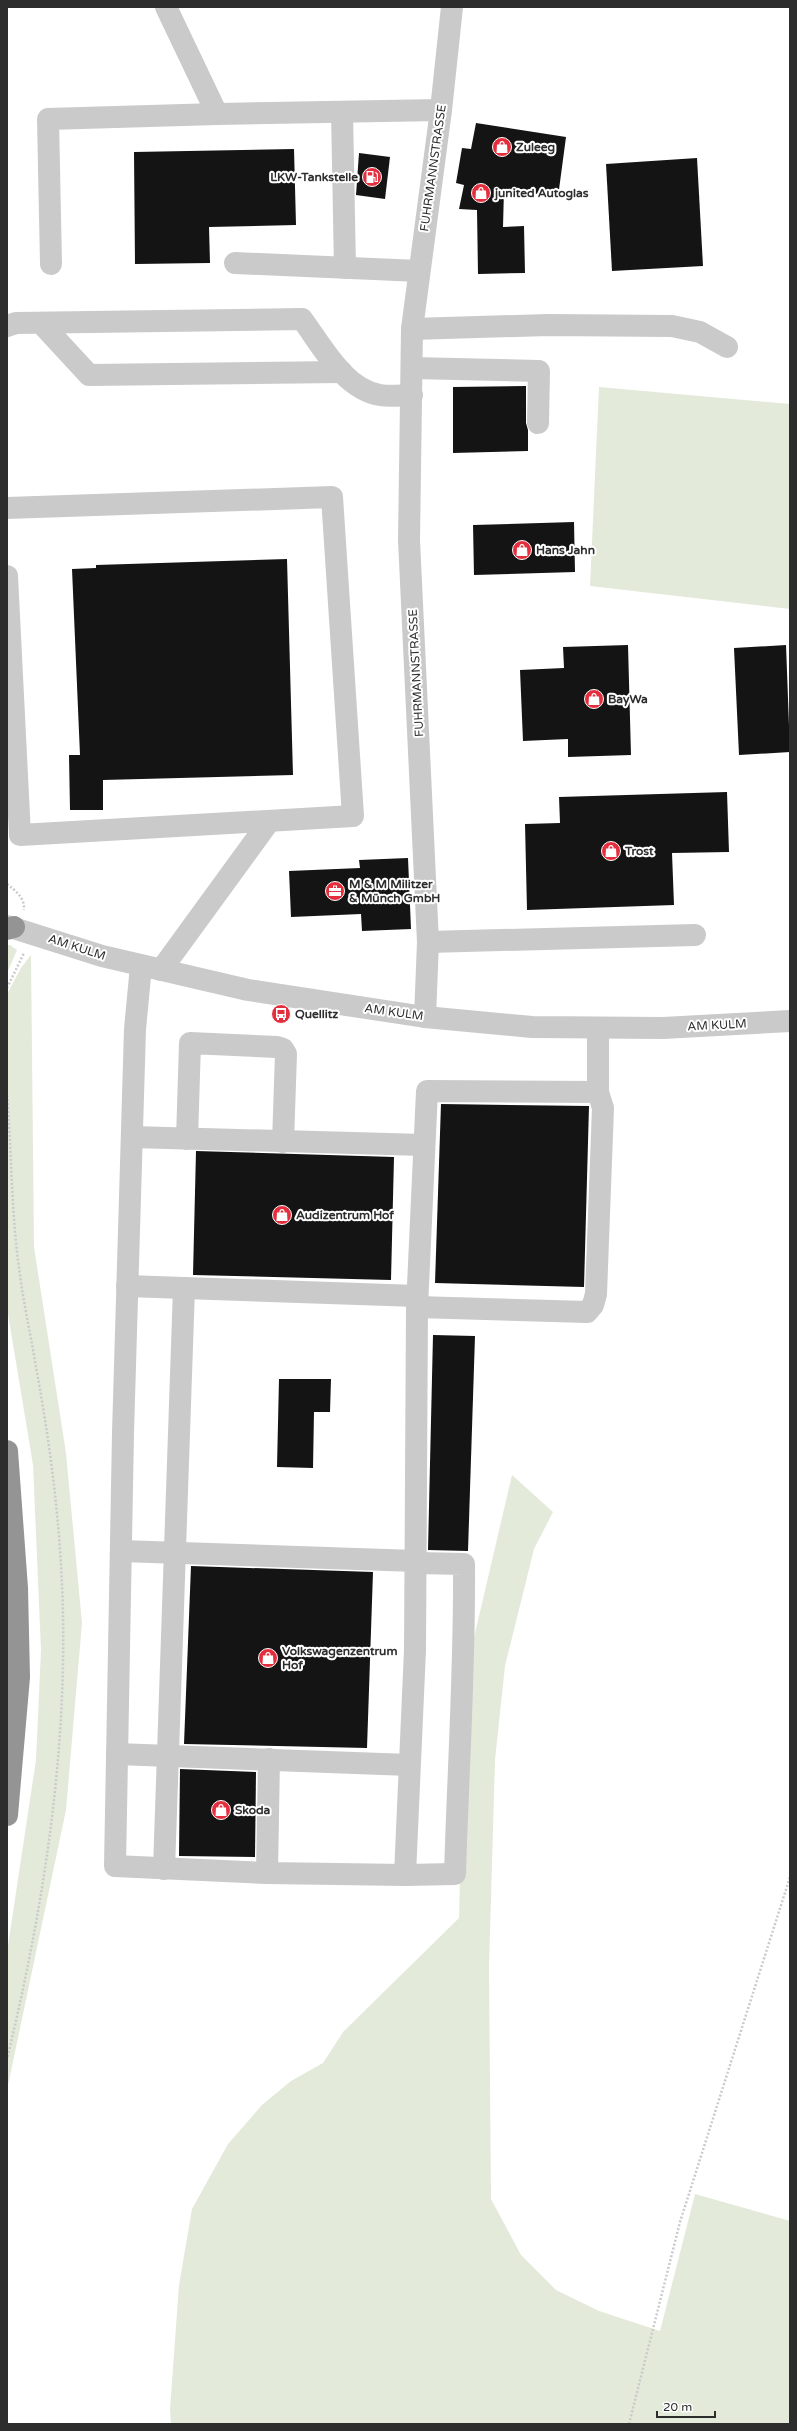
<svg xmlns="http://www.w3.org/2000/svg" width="797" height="2431" font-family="'Varela Round',sans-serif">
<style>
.green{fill:#e3eada}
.building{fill:#141414}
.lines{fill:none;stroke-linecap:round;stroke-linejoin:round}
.path{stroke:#cacaca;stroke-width:2.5;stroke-dasharray:2 2;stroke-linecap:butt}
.minor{stroke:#cacaca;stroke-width:22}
.highway{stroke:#949494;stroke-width:22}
.labels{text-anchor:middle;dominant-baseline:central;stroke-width:4;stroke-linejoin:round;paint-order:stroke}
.poi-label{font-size:12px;font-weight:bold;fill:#2d2d2d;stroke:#fff;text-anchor:start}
.street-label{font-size:12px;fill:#2d2d2d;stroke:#fff}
</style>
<rect width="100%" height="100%" fill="#fff"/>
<g class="green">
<polygon points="599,387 790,404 790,609 590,586"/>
<polygon points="7,945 10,945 17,950 7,973"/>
<polygon points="31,955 34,1247 66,1453 82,1623 66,1810 7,2090 7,1952 36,1760 41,1650 33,1465 7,1308 7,994 21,968"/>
<polygon points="512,1475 553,1512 534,1549 505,1666 495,1760 489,1967 491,2199 521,2255 556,2290 599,2311 660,2331 695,2194 790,2221 790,2424 171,2424 170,2409 179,2285 192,2209 228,2144 262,2105 291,2081 323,2063 343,2032 459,1918 465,1676"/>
</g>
<g class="building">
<polygon points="476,123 566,137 558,197 504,189 503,227 524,226 525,273 478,274 477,210 459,209 464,185 456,183 462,148 471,149"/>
<polygon points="294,149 296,225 209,227 210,263 135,264 134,152"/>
<polygon points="359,153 390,157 385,199 356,195"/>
<polygon points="697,158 703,266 612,271 606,164"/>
<polygon points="526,386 526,423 528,430 528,451 453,453 453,387"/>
<polygon points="574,522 575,572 474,575 473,525"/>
<polygon points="287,559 293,775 103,780 103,810 70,810 69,755 80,755 72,569 96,568 96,565"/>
<polygon points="628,645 631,755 568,757 568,739 523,741 520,670 564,668 563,647"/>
<polygon points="786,645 790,752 739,755 734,648"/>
<polygon points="727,792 729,852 672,853 674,905 527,910 525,824 560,823 559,797"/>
<polygon points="408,858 411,929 362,931 361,914 291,917 289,871 360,868 359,860"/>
<polygon points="441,1104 589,1106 584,1287 435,1283"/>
<polygon points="196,1151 394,1157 391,1280 193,1275"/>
<polygon points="433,1335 475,1336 468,1551 428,1550"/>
<polygon points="279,1379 331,1379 330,1412 314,1412 313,1468 277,1467"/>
<polygon points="191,1566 373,1572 367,1748 184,1744"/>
<polygon points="180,1769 256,1772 255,1857 179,1856"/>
</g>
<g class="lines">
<g class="path">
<path d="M7,884C16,891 25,898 24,910"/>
<polyline points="7,988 24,953"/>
<path d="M7,1095C12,1155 11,1215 20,1275C24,1306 31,1336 36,1367C48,1432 57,1498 61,1565C71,1731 46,1898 7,2059"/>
<polyline points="629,2424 680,2222 790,1877"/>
</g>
<g class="minor">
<polyline points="166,7 217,114 441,110"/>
<polyline points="342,112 345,268"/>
<polyline points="235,263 419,271"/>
<polyline points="51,264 48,119 217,114"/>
<polyline points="41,323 89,375 342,372"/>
<path d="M7,326L16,323L302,319C322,346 344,389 380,395C390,397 402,395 412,395"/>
<polyline points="412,329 548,325 672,326 700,332 727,347"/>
<polyline points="412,368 539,371 538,423"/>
<polyline points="7,508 332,497 353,816 20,835 7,576"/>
<polyline points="7,926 102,956 248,990 425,1017 532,1027 663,1028 790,1021"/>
<polyline points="428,942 695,935"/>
<polyline points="141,966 135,1029 123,1433 115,1866 267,1873 405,1875 415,1650 417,1307 427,1091 598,1092 598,1028"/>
<polyline points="161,970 268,823"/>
<polyline points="425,1017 428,942 409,540 412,329 441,110 452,7"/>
<polyline points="132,1137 424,1145"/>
<polyline points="187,1139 190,1043 277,1047 283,1049 286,1054 283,1142"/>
<polyline points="127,1286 417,1296"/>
<polyline points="417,1307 587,1312 593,1305 596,1294 603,1108 598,1092"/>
<polyline points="121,1551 416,1561"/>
<polyline points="117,1754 409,1765"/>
<polyline points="164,1869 184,1288"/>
<polyline points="267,1873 269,1759"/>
<path d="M405,1875L455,1874C458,1771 465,1667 464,1564L416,1563"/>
</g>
<g class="highway">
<polyline points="7,929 14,927"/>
<polyline points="7,1451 17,1588 19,1677 7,1815"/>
</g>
</g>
<defs>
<symbol id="shop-disc" viewBox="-11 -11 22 22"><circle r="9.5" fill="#e42e3e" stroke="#fff"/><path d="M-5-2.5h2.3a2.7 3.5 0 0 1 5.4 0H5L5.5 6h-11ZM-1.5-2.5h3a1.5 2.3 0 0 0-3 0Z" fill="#fff"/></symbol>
<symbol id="fuel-disc" viewBox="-11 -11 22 22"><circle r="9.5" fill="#e42e3e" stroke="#fff"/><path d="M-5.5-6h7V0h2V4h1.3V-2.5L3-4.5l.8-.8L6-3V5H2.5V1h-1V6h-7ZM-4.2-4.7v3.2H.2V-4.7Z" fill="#fff"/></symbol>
<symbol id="office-disc" viewBox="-11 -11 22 22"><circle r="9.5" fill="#e42e3e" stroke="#fff"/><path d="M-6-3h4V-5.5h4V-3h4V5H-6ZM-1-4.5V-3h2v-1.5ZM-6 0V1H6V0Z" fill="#fff"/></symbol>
<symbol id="bus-disc" viewBox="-11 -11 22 22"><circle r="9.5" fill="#e42e3e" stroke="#fff"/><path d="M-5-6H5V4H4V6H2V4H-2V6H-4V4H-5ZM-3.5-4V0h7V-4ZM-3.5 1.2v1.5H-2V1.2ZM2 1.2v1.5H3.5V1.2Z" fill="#fff"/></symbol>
</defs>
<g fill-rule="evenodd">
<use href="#shop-disc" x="491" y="136" width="22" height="22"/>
<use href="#fuel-disc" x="361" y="166" width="22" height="22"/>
<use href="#shop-disc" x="470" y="182" width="22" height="22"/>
<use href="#shop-disc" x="511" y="539" width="22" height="22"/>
<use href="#shop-disc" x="583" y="688" width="22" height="22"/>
<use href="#shop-disc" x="600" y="840" width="22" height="22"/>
<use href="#office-disc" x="324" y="880" width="22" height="22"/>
<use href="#bus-disc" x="270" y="1003" width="22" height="22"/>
<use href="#shop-disc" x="271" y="1204" width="22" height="22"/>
<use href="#shop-disc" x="257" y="1647" width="22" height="22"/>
<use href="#shop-disc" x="210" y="1799" width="22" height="22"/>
</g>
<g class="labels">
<g class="poi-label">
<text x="516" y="147">Zuleeg</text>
<text x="358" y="177" text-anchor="end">LKW-Tankstelle</text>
<text x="495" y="193">junited Autoglas</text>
<text x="536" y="550">Hans Jahn</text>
<text x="608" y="699">BayWa</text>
<text x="625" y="851">Trost</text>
<text x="349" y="884">M &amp; M Militzer<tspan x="349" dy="14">&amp; Münch GmbH</tspan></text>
<text x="295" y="1014">Quellitz</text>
<text x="296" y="1215">Audizentrum Hof</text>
<text x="282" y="1651">Volkswagenzentrum<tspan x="282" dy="14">Hof</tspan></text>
<text x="235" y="1810">Skoda</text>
</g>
<g class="street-label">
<text transform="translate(433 168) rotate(-82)">FUHRMANNSTRASSE</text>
<text transform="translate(416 673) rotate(-93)">FUHRMANNSTRASSE</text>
<text transform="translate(77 947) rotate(18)">AM KULM</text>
<text transform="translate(394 1012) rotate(8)">AM KULM</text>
<text transform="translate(717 1025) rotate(-3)">AM KULM</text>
</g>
</g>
<rect width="797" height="2431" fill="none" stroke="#2d2d2d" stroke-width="16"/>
<path d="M657 2411v6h58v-6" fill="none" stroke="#2d2d2d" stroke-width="2"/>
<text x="663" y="2411" font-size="12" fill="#2d2d2d" stroke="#ffffff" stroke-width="3" paint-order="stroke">20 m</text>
</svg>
